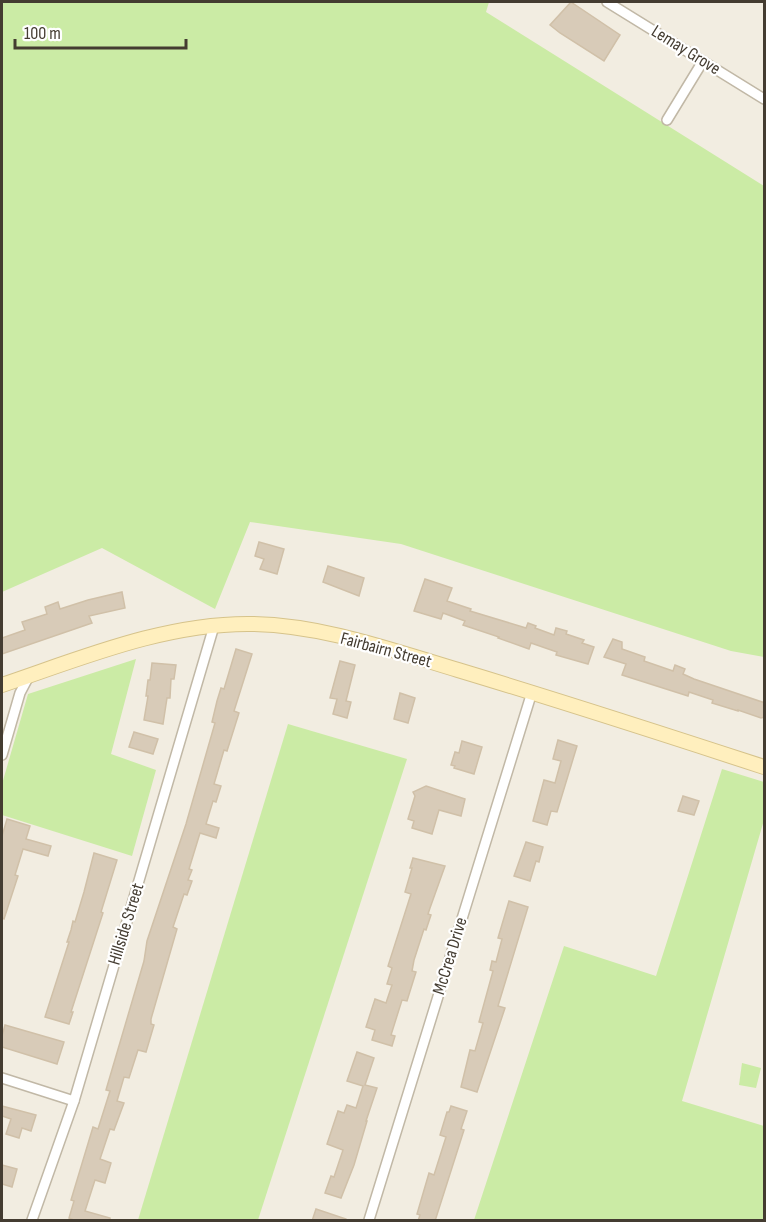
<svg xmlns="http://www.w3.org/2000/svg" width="766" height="1222" font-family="'Sofia Sans Condensed',sans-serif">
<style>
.green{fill:#cbeba5}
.building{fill:#d8cbb8;stroke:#d0c0a8;stroke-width:1.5}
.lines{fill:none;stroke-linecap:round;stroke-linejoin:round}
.street-casing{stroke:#c1b8a6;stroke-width:12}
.secondary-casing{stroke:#d6c38b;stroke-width:16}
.street{stroke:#fff;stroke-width:9}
.secondary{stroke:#ffefbe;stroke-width:14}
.labels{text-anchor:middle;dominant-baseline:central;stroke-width:4.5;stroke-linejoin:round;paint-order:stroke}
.street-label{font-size:18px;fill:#443c31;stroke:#fff}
</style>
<rect width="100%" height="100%" fill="#f2ede1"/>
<g class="green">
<polygon points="2,2 489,2 486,12 764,186 764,657 731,651 401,544 250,522 215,609 102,548 2,592"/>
<polygon points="136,659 111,754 156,770 132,856 2,815 2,784 28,694"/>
<polygon points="288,724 407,759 258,1220 138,1220"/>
<polygon points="722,769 764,782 764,820 682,1101 764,1126 764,1220 474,1220 564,946 656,976"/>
<polygon points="742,1063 761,1068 756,1088 739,1085"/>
</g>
<g class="building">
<polygon points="571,2 620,35 604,61 560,33 550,25"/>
<polygon points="259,542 284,549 277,574 260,569 264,559 255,556"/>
<polygon points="328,566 364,578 359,596 323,582"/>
<polygon points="425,579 452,588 447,601 471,609 470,611 526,628 528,623 536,626 535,628 554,635 556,628 567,631 566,634 584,640 582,643 594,647 588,664 556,655 557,652 531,643 529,649 498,638 499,637 463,625 465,621 443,613 441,619 414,611"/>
<polygon points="122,592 125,608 89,616 92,623 2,654 2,638 25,630 22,622 47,614 45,607 58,602 60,609 88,600"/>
<polygon points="613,639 622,642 622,649 645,657 644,661 673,671 675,665 685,669 683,674 694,679 765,703 765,717 761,718 738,710 738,711 712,703 713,700 689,692 688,696 622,675 626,664 604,657"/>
<polygon points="236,649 252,654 234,711 239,713 227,751 224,750 214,784 221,786 216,802 213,801 206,824 219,828 216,838 200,833 189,869 192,870 188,880 192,881 187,895 184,894 173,927 177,929 151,1019 151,1024 154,1025 146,1052 138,1050 129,1078 124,1077 117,1101 124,1103 114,1130 110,1129 100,1159 111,1163 105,1183 95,1180 85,1211 110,1218 110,1221 76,1221 69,1218 74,1201 71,1200 93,1127 98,1129 110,1091 106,1090 144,961 147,941 186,824 215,723 212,722 217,701 221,688 224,689"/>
<polygon points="340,661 355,665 346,701 351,702 347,718 333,714 337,699 330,698"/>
<polygon points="152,663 176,665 174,679 171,679 170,698 167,698 163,724 144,720 148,696 146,696 148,680 150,680"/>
<polygon points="400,693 415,698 408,723 394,719"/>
<polygon points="134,732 158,739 153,754 129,747"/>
<polygon points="558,740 577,746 557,812 551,811 547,825 533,821 544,780 555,783 561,761 553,759"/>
<polygon points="462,741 482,747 474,774 454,768 455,766 451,765 455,752 459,753"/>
<polygon points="426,786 465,799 461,816 439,810 432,834 412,828 414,821 408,819 415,796 413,792"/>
<polygon points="683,796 699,801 694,815 678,811"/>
<polygon points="7,819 30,826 26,839 51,846 48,856 23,849 15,875 18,876 4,919 2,918 2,836"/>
<polygon points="526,842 543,847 539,862 536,861 530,881 514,876"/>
<polygon points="94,853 117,860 101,912 103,913 71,1012 73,1012 69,1024 45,1017 69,942 67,942 71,930 73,921 75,922 84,892"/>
<polygon points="413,858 445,866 430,908 428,914 431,915 426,930 424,929 414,960 412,971 416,972 411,988 407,1001 402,1000 391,1035 395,1036 392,1046 372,1040 375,1030 366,1027 375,999 386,1003 392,985 387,984 392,968 388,966 411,894 405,892 412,868 410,868"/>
<polygon points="509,901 528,907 498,1006 505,1008 477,1092 461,1087 470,1050 475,1051 483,1023 479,1022 493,971 490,970 492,961 496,962 502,939 498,938"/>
<polygon points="5,1025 64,1042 57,1064 2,1047 2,1036"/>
<polygon points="357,1052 374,1058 365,1085 377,1088 366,1121 367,1121 354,1165 341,1198 325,1193 331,1176 334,1177 343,1150 327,1144 338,1111 344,1113 347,1105 356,1108 363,1086 347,1081"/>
<polygon points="2,1106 36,1115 31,1131 22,1128 19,1138 6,1134 11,1119 2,1116"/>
<polygon points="451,1106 467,1111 461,1129 464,1130 435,1221 418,1221 420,1215 417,1214 429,1173 434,1175 446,1137 440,1135 447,1112 449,1112"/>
<polygon points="2,1165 17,1169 12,1187 2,1184"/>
<polygon points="316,1209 346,1219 346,1221 312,1221"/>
</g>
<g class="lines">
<defs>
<g id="street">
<polyline points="607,2 764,99"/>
<polyline points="667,120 703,61"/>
<polyline points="2,755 20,693 29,676"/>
<polyline points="2,1078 74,1101"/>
<polyline points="32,1220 74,1101 214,626"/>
<polyline points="369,1220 532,692"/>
</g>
<path id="secondary" d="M2,685C82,658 165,623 251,624C322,625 391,650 458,670C561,701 663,734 764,767"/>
</defs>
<use href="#street" class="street-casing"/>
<use href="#secondary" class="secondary-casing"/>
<use href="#street" class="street"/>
<use href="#secondary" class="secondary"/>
</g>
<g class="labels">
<g class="street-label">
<text transform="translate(686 50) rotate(32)">Lemay Grove</text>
<text transform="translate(386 650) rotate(15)">Fairbairn Street</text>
<text transform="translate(126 924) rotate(-73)">Hillside Street</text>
<text transform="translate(450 956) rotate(-73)">McCrea Drive</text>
</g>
</g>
<rect width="766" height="1222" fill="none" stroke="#443c31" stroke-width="6"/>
<path d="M15 39v9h171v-9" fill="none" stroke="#443c31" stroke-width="3"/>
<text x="24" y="39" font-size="18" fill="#443c31" stroke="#ffffff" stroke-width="4.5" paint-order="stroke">100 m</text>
</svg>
